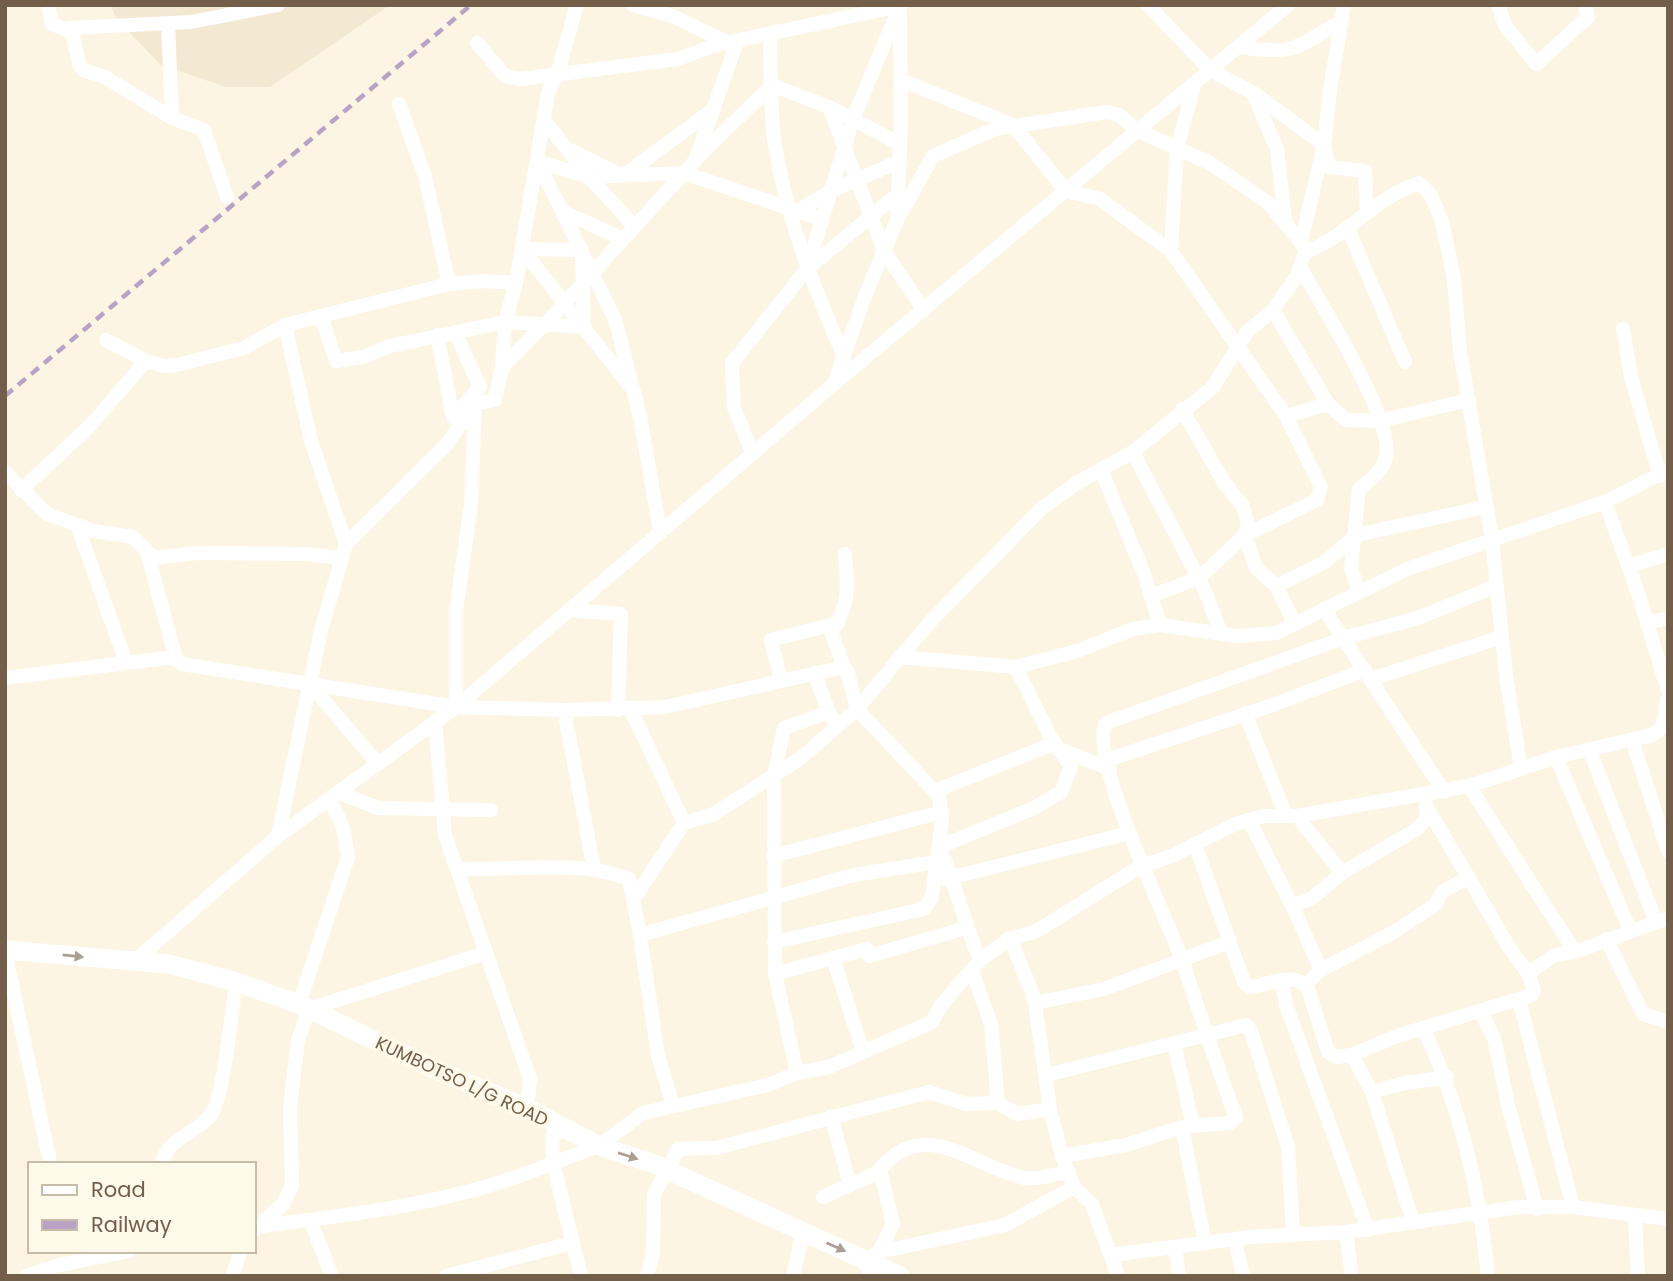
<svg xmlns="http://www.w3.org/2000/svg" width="1673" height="1281" font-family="Poppins,sans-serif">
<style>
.residential{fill:#f3e8d2}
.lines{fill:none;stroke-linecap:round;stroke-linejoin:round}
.street{stroke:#fff;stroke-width:14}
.secondary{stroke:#fff;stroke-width:19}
.rail{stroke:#b9a2c5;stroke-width:4.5;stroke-dasharray:10 7;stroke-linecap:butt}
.oneway{fill:#ab9e92}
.labels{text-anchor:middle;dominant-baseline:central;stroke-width:7;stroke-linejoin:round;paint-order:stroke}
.street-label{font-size:18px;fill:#735e4a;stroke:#fff9e9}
</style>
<rect width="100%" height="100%" fill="#fcf5e3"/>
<polygon class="residential" points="110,5 390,5 270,87 226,87 161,65 118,21"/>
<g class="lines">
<g class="street">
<polyline points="48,5 52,24 72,32 79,64 83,70 105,77 172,118 204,130 227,197"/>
<polyline points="633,5 672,16 729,43"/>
<polyline points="1148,5 1210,70 1253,93 1277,149 1285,221"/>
<polyline points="1498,5 1505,25 1536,64 1588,17 1585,5"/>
<polyline points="168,24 172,118"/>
<polyline points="69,28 191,22 278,5"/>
<path d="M770,36C771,69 770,104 774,138C785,215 813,285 844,357"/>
<polyline points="477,43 505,76 521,79 678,59 716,45 900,6"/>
<path d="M1238,47C1294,55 1295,49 1341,21"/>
<polyline points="901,80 1013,125 1066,191 1100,199 1171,251 1177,148 1195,83"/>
<polyline points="1255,94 1324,145 1329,167 1365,171 1367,212"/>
<polyline points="399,104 425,176 449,284"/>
<polyline points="829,107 884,251 924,310"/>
<polyline points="544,120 589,177 684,173 822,219"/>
<polyline points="570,150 623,176 714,109"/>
<polyline points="698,157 772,85 829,107 900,144"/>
<polyline points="537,161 615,319 640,416 660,531"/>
<polyline points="537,161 589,177 635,227"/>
<polyline points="898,194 807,269 853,119 900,6"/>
<polyline points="563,212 623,239"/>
<polyline points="794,213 831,191 898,162"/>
<polyline points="897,220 933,156 995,129 1107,112 1119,115 1138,131 1210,163 1267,202 1301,242"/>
<polyline points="1348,229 1405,362"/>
<polyline points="522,249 630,386"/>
<polyline points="1171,251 1286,416"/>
<path d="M1305,252C1348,237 1375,197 1419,183L1430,194L1442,221L1454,279L1460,351L1492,539L1506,676L1521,768"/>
<path d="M1300,267C1321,304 1394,419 1386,457C1382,472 1370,480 1359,489L1351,568L1359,592"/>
<polyline points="1273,310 1328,404"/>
<polyline points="321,316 336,361 363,357 390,346 505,322 584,327 582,250 522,249"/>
<polyline points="285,325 311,441 346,544"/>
<polyline points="1623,329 1631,377 1660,476"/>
<polyline points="437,335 453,417"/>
<polyline points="106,340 146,361 164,366 177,365 244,348 285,325 449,284 484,281 516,283"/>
<polyline points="502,367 550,319 695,161 737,42"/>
<polyline points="835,381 865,296 897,220 901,122 900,14"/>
<polyline points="1182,409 1225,484 1243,506 1248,524 1245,535 1256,568 1276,586 1295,624"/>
<polyline points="453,417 480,387 455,332"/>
<polyline points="1133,452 1205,591 1221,633"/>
<polyline points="752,453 734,407 732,363 807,269"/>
<polyline points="5,472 47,514 94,531 133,537 154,558 195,553 307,554 340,558"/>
<polyline points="1102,472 1144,574 1160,625"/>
<polyline points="21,490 88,428 146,361"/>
<polyline points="1605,502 1637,590 1668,691"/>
<polyline points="77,525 126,662"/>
<polyline points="147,552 176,659"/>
<polyline points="1629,566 1668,554"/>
<polyline points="1276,586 1325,562 1356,535 1486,507"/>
<polyline points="1151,596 1199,578 1245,535 1317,500 1321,487 1286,416 1328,404 1346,420 1379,421 1469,400"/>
<polyline points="1324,609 1444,792"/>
<polyline points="568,610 621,614 618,710"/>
<polyline points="1647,623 1668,618"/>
<polyline points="899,657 1016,667 1077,651 1133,629 1160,625 1237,636 1276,633 1407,569 1605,502 1668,470"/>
<path d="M844,667L831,631C850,608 848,583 845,554"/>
<polyline points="814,673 829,712"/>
<polyline points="5,678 167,658 176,659 182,664 456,707 564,710 665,707 844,667 848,673 857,709 939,796 942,821 932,897 924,909 774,942"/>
<polyline points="1371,679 1502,637"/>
<polyline points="781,681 771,640 838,623"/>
<polyline points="310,684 378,764"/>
<polyline points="456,707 456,611 471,505 475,406"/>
<polyline points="564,710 594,869"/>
<polyline points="631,710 684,823"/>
<polyline points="1245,713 1286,816"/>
<polyline points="435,721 445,835 530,1079 527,1108"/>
<polyline points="1632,740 1668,851"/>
<polyline points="1059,749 1110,769"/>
<polyline points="1589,749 1656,922"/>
<polyline points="1556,757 1630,930"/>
<polyline points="1107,760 1273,705 1365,670"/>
<polyline points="1469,786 1575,952"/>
<polyline points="935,791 1055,743"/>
<polyline points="340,793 378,808 491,810"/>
<polyline points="1428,809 1509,947 1528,973"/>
<polyline points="1297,816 1342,873"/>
<polyline points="1249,820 1292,905"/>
<polyline points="278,836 321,630 346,544 446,445 475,404 495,400 502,367 505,322 516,283 548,93 557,75 577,5"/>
<path d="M1195,844L1244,982L1250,987C1268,985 1296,970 1308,989L1328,1052L1336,1057L1352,1055L1397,1036L1532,995L1534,990L1528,973L1555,955L1575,952L1668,918"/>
<polyline points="773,856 942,812"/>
<path d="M459,869C513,871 579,859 629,879L640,935L854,875L936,862"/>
<polyline points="945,879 1130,833"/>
<polyline points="635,897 684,823 712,815 801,758 857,709 930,622 1042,508 1080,481 1133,452 1213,387 1247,332 1273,310 1297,276 1305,252 1301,242 1324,145 1330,90 1344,5"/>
<polyline points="640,935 658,1056 673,1105"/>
<polyline points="1010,938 1034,997 1050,1109 1062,1156 1074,1187 1092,1204 1118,1276"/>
<polyline points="1606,939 1643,1014 1668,1022"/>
<polyline points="5,952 49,1157"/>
<polyline points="833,958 867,949 869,956 966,928"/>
<polyline points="136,960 278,836 456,707 835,383 1288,5"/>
<path d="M980,960C964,923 956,884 939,847L1034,808L1061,792L1071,767L1050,736L1016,667"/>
<polyline points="1321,970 1292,905 1311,899 1342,873 1417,829 1427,818 1425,796"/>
<polyline points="972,971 991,1024 998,1103"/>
<polyline points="775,974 833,958 863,1052"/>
<polyline points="1282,981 1286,1005 1368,1230"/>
<polyline points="1305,985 1321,970 1392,933 1435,905 1442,892 1469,877"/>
<polyline points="1519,1000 1573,1207"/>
<polyline points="1035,1003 1104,989 1229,942"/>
<polyline points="299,1004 348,857 343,827 329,798"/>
<polyline points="1480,1011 1494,1038 1508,1105 1537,1209"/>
<path d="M1423,1028C1460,1105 1480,1191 1488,1276"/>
<polyline points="1174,1043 1193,1126"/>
<polyline points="1352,1055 1372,1092 1413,1222"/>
<polyline points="797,1073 775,974 774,776 784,728 829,712 836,725"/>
<polyline points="1046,1075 1246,1025 1251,1031 1288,1147 1293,1234"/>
<polyline points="1372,1092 1400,1084 1447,1077"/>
<polyline points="831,1116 850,1185"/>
<polyline points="1182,1127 1205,1243"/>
<path d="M1062,1156L1126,1145L1182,1127L1230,1123L1236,1117C1216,1065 1200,1012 1182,960C1168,920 1087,755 1106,723L1344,638L1418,618L1496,586"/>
<path d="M161,1164C170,1136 194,1135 210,1116C224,1099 232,1008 236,982"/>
<polyline points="823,1197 881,1171"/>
<polyline points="1635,1217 1638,1276"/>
<polyline points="310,1220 332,1276"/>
<path d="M255,1227C356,1214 459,1203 553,1163L552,1136L565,1129"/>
<polyline points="254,1230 283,1204 292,1186 290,1108 298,1040 309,1009 486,953"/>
<polyline points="1346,1232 1352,1276"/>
<polyline points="1235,1239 1243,1276"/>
<polyline points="1175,1247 1179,1276"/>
<path d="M879,1252L893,1224L880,1169C925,1114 976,1169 1025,1178C1038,1180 1056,1174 1069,1172"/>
<polyline points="1111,1255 1251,1237 1346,1232 1519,1207 1573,1207 1668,1219"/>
<polyline points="26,1276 55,1266 129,1251"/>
<polyline points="232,1276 241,1251"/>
<polyline points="446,1276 572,1243"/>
<path d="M581,1276L553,1163L599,1146L643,1113L768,1085L797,1073L829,1067L932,1022L942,1004L980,960L1010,938L1035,932L1141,866L1172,856L1235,824L1264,816H1297L1469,786L1556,757L1652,735C1669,726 1662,714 1668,698"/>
<polyline points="647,1276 653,1253 654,1195 678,1149 716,1148 929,1092 966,1104 998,1103 1017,1114 1050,1109"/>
<polyline points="793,1276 803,1232"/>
<polyline points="869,1276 866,1260 879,1252 1005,1225 1074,1187"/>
</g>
<polyline class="secondary" points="5,950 169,964 236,982 299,1004 434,1069 527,1108 599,1146 652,1163 900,1276"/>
<polyline class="rail" points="5,396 471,5"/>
</g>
<defs><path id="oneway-solid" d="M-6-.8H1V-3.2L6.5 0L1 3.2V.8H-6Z" transform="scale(1.75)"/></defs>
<g class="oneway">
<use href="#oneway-solid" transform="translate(73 956) rotate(6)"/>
<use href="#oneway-solid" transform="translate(628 1156) rotate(18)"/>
<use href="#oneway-solid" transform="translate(836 1247) rotate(24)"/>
</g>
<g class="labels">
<g class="street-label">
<text transform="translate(462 1081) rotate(25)">KUMBOTSO L/G ROAD</text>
</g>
</g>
<rect width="1673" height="1281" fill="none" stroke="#735e4a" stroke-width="14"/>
<rect x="28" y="1162" width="228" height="91" fill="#fff9e9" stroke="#c7bba9" stroke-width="2"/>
<rect x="42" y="1185" width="35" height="10" fill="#ffffff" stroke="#c7bba9" stroke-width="2"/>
<text x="91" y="1197" font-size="21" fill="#735e4a">Road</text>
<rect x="42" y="1220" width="35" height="10" fill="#b9a2c5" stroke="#c7bba9" stroke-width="2"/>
<text x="91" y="1232" font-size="21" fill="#735e4a">Railway</text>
</svg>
